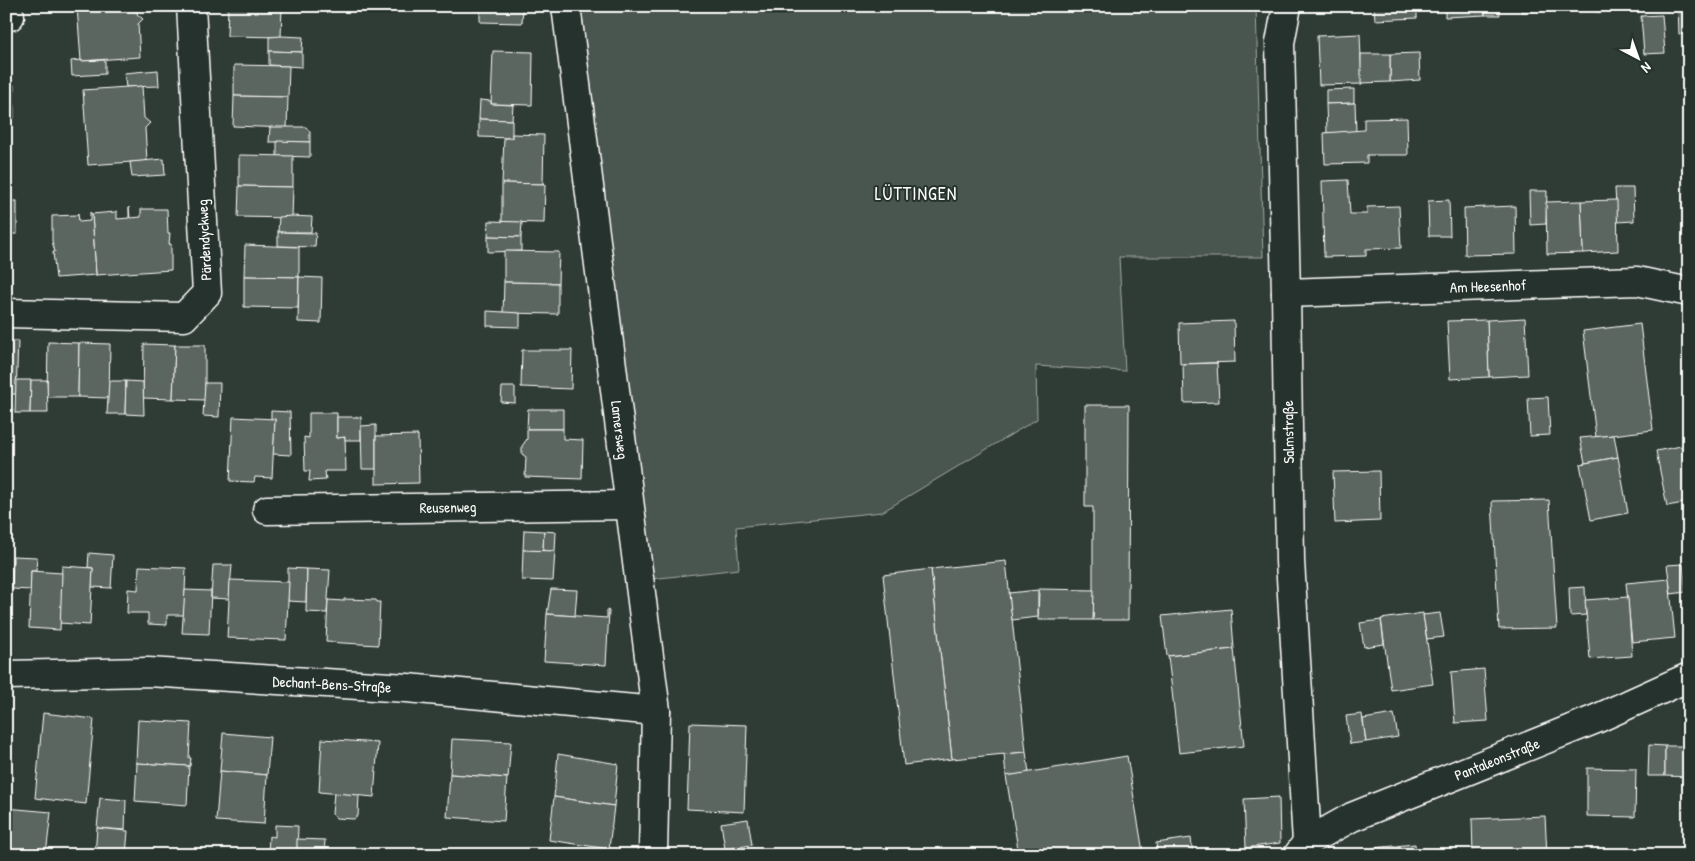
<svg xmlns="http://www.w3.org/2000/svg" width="1695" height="861" font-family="'Patrick Hand',sans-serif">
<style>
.green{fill:#4a544f;stroke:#a4aaa7}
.building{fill:#5b6661;stroke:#fff}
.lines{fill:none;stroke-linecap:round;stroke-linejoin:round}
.minor-casing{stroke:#fff;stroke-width:31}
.minor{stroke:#26332d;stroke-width:28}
.labels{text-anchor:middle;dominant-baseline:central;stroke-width:4;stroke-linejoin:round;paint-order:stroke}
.street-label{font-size:15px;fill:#fff;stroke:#26332d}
.quarter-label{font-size:18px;letter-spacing:1px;fill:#fff;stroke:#26332d}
</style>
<rect width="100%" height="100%" fill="#2f3b35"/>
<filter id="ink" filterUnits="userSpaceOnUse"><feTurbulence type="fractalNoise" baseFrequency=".02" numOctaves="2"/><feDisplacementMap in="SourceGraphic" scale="10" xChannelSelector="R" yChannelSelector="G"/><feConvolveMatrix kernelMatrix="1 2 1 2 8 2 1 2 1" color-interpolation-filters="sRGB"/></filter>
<g filter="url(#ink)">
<polygon class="green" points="581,6 1256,6 1263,257 1119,257 1125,371 1036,366 1037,419 882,512 736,527 739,569 651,579"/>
<g class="building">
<polygon points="77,6 137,6 137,14 143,19 138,24 140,57 81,61"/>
<polygon points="228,6 282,6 281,37 227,36"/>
<polygon points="480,6 523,6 522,23 480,22"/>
<polygon points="1374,6 1417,6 1417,18 1375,20"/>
<polygon points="1445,6 1485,6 1485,15 1445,17"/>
<polygon points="1485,6 1499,6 1500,15 1485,15"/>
<polygon points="1521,6 1564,6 1564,8 1522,12"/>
<polygon points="1596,6 1644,6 1645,10 1596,12"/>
<polygon points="1678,6 1689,6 1689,34 1679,34"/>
<polygon points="1662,15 1665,53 1644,54 1641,16"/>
<polygon points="1360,34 1362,84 1319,85 1317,36"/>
<polygon points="281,36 303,37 302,52 269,51 269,37"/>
<polygon points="269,51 302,52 302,67 269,65"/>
<polygon points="493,51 533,52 532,105 491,104"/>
<polygon points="1419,53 1420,80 1390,82 1390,54"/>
<polygon points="1361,54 1390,54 1390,82 1361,83"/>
<polygon points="81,60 81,61 105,60 105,74 72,76 71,61"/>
<polygon points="234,65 289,66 288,97 234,96"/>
<polygon points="158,70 159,86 126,87 124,73"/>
<rect x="6" y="85" width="8" height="33"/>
<polygon points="142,86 144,118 150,123 145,128 147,161 88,165 83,90"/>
<polygon points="1354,89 1354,103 1326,104 1326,90"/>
<polygon points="234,96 288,97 287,128 233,126"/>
<polygon points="480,100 491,101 491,104 513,105 512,120 479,119"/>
<polygon points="1355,103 1356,132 1327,133 1326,104"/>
<polygon points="1407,118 1408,155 1367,155 1367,163 1325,164 1324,133 1364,130 1364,119"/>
<polygon points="479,119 512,120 512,138 479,137"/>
<polygon points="270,127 306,127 310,132 310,142 269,142"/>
<polygon points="512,134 544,135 543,183 545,184 502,183 504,138 512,138"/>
<polygon points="277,141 310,142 310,157 277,156"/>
<polygon points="239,155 293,156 293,187 239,186"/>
<polygon points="164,159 165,175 132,177 130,162"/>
<polygon points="1348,180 1350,214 1367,214 1367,207 1399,206 1401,248 1366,249 1366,256 1324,257 1322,181"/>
<polygon points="502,183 545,184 544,223 502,222"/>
<polygon points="239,186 293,187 292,218 238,217"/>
<polygon points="1615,188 1633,188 1634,221 1617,222"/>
<polygon points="1529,191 1547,191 1546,224 1530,225"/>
<polygon points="1449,200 1450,236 1429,236 1428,201"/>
<polygon points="1617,200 1618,251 1583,253 1581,201"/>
<rect x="6" y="201" width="11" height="33"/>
<polygon points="1581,201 1583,253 1547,254 1546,202"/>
<polygon points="1515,206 1516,254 1465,255 1464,208"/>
<polygon points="129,207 130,218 141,217 141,209 167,209 168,233 170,233 169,244 171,244 171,270 96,275 92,214 115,212 117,211 117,219 129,218"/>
<polygon points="90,212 92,214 96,275 56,278 53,252 55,252 52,241 52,216 77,215 78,213 79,222 90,221"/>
<polygon points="292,216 312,217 311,232 278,232 279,217"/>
<polygon points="489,221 522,222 521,237 488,236"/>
<polygon points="278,232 316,233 315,247 278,246"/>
<polygon points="488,236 521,237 521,251 488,252"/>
<polygon points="245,245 299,247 299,277 244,276"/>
<polygon points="504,251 559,252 558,283 504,282"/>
<polygon points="244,276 299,277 298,308 244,307"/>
<polygon points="299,277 322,278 321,323 298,322"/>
<polygon points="504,282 558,283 558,314 503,313"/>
<polygon points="487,311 520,313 520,327 487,326"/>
<polygon points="1525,318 1528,375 1489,377 1487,320"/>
<polygon points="1487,320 1489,377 1450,379 1447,321"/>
<polygon points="1234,321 1235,362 1180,364 1179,323"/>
<polygon points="1640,324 1653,430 1596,437 1583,331"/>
<polygon points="6,341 18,341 16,394 6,394"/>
<polygon points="48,342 79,343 78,397 47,397"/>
<polygon points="79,343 110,344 109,398 78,397"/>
<polygon points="144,344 175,345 173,399 143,398"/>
<polygon points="175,345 205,345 205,400 173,399"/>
<polygon points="522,350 572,350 571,389 521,387"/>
<polygon points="1217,363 1219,402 1184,403 1183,364"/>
<polygon points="16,380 31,380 30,413 15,413"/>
<polygon points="31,380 47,380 48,413 30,413"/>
<polygon points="109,381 126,381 125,414 107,414"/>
<polygon points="126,381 143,382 144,415 125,414"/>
<polygon points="205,383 220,383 219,417 203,416"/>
<polygon points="502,387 515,387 515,403 501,402"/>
<polygon points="1548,397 1550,435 1530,436 1528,398"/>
<polygon points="1085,405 1129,405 1128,620 1093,620 1093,507 1085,507"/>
<polygon points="528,409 563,409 563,429 527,429"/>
<polygon points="271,411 290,412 291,455 273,454 275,419 271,419"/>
<polygon points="309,413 337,413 337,438 345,437 346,471 325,471 326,480 309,481 310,471 305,471 304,437 309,438"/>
<polygon points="233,417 275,419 272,478 255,477 254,482 230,481"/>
<polygon points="337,417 361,417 361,440 345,440 345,437 337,438"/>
<polygon points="376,425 376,469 362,469 361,426"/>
<polygon points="527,429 563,429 563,439 583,440 582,479 525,477 526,457 522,454 522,446 527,439"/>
<polygon points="418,435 419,483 376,484 376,436"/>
<polygon points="1614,435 1618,457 1585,463 1580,438"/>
<polygon points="1681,446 1689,483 1689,502 1667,506 1656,451"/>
<polygon points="1618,457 1628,513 1591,520 1580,464"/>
<polygon points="1379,471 1380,521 1335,523 1333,472"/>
<polygon points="1549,500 1557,628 1499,629 1492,501"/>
<polygon points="524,530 544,531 543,551 523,550"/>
<polygon points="544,531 556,532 555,551 543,551"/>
<polygon points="523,550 555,551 553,581 522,580"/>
<polygon points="89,553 113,555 111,588 92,587 93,568 88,567"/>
<polygon points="13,556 37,557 36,571 31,571 31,590 12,589"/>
<polygon points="1006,561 1026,752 952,759 931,569"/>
<polygon points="1683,564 1686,592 1671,594 1667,565"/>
<polygon points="213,565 232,565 229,599 211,598"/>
<polygon points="62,566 93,568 90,625 59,623"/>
<polygon points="139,566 186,568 184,615 167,615 167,625 148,624 148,613 127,613 128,589 138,590"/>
<polygon points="288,568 307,569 306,602 288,601"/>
<polygon points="307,569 330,570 327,613 306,612"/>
<polygon points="931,569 952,759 904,765 883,575"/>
<polygon points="31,571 62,573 60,630 29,628"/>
<polygon points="1669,579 1675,638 1632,642 1626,583"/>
<polygon points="230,580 289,582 286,640 227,638"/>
<polygon points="1585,587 1586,615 1570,616 1569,588"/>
<polygon points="551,589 577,590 575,616 547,614"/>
<polygon points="1039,589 1094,590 1093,620 1038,620"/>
<polygon points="185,590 211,591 209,634 182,633"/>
<polygon points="1038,590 1038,617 1012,620 1009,593"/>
<polygon points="1628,597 1632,656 1590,659 1585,600"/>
<polygon points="344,599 376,600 377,602 380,602 378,645 326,642 328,600 344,601"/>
<polygon points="1231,609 1234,649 1167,656 1162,616"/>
<polygon points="607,610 609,611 606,665 544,661 547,614 607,618"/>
<polygon points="1423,613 1433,684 1391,690 1381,619"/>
<polygon points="1440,613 1444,637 1427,639 1423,615"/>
<polygon points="1381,620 1384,644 1364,647 1360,623"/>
<polygon points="1234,649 1244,746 1179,753 1168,656"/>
<polygon points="1484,669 1488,721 1455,723 1451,672"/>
<polygon points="43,713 94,719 86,804 35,798"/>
<polygon points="1362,714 1366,742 1350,744 1346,716"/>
<polygon points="1394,714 1398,737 1366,742 1363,719"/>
<polygon points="138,720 191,723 189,758 191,758 190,766 136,763"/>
<polygon points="690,723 747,725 744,812 687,809"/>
<polygon points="223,733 270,737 267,775 220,771"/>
<polygon points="322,739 378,743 374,797 319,792"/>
<polygon points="452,739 511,742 508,778 450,774"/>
<polygon points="1649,745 1665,746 1665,776 1648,776"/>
<polygon points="1665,746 1689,746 1689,777 1665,776"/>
<polygon points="1026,752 1029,773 1006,776 1004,754"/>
<polygon points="558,754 618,764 614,806 554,797"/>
<polygon points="1127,756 1143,852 1125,855 1019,855 1006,776"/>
<polygon points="137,763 189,766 187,805 135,801"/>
<polygon points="1587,768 1636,769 1635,817 1587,816"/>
<polygon points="220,771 267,775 264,824 216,821"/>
<polygon points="450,774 507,778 504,821 447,817"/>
<polygon points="334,793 359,795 358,816 354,819 336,818 332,814"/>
<polygon points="554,797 614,806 609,849 549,840"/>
<polygon points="1279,797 1280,843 1246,848 1244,799"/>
<polygon points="100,798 126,800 125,830 97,828"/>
<polygon points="6,808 51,812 46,855 6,855"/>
<polygon points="1545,816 1547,855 1473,855 1472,819"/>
<polygon points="748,819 752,845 725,849 721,823"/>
<polygon points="275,825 298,826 297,855 268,855 269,836 275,837"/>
<polygon points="97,828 128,831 126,855 95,855"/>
<polygon points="1191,838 1193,855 1147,855 1146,851 1157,850 1156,843"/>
<polygon points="297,839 325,840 324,855 297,855"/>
<polygon points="1415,844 1416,855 1374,855 1373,848"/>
<polygon points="484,851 505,852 505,855 484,855"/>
</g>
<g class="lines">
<defs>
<g id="minor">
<polyline points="566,6 656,711 653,855"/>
<polyline points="1287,6 1280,43 1286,293 1290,561 1307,842 1298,855"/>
<polyline points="6,16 10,16"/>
<polyline points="1286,293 1637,281 1689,292"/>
<polyline points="6,313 184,317 207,293 191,6"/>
<polyline points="267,510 629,505"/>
<polyline points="6,675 148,672 407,688 656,711"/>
<polyline points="1307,842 1352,817 1596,719 1689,677"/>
</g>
</defs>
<use href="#minor" class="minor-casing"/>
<use href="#minor" class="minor"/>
</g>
</g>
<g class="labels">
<g class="street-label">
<text transform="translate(204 240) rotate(-93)">Pärdendyckweg</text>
<text transform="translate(1488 286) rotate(-2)">Am Heesenhof</text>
<text transform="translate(620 430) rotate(83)">Lamersweg</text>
<text transform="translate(1288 432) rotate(-91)">Salmstraße</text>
<text transform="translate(448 507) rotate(-1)">Reusenweg</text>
<text transform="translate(332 684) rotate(3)">Dechant-Bens-Straße</text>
<text transform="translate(1497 759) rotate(-22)">Pantaleonstraße</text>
</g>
<g class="quarter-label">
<text x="916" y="193">LÜTTINGEN</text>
</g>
</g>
<rect width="1695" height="861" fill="none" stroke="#26332d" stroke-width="25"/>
<rect x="12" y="12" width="1670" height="836" fill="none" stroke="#fff" stroke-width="2" filter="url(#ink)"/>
<g transform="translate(1638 58) rotate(139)" stroke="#26332d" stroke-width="4" paint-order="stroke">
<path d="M0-4L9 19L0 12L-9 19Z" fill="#ffffff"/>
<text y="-8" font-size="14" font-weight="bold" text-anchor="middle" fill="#ffffff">N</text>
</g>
</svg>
